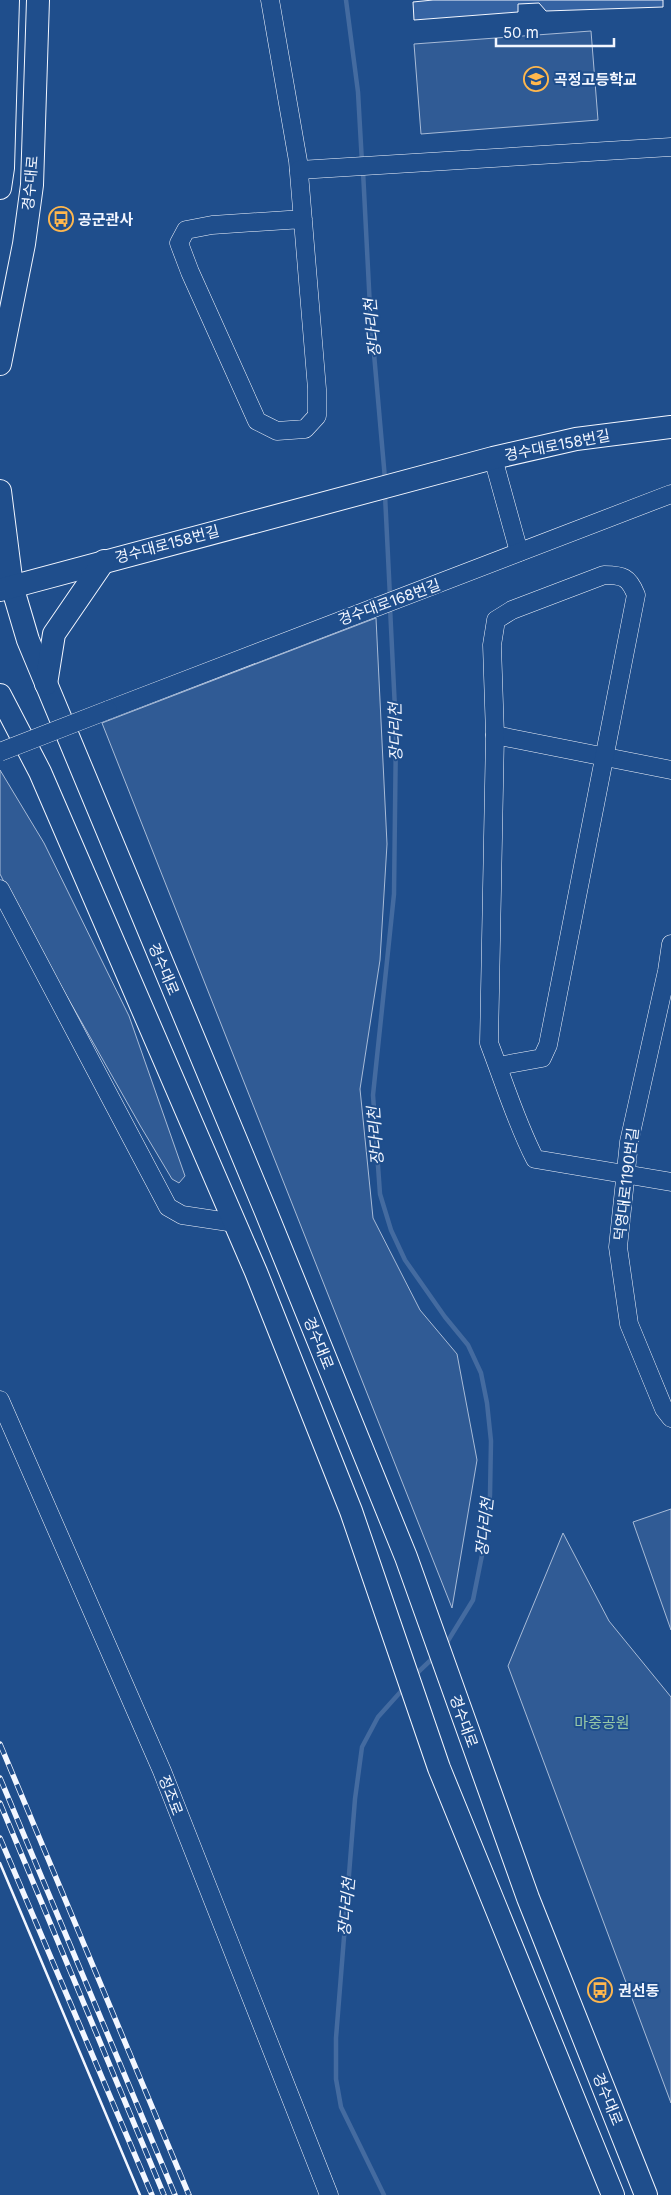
<svg xmlns="http://www.w3.org/2000/svg" width="671" height="2195" font-family="Inter,'Noto Sans KR',sans-serif">
<style>
.built{fill:#305b95;stroke:#a8bbd7}
.lines{fill:none;stroke-linecap:round;stroke-linejoin:round}
.stream{stroke:#446ba0;stroke-width:4.5}
.building{fill:#3563a3;stroke:#f2f6ff}
.minor-casing{stroke:#f2f6ff;stroke-width:19}
.major-casing{stroke:#f2f6ff;stroke-width:24}
.minor{stroke:#1f4e8c;stroke-width:18}
.major{stroke:#1f4e8c;stroke-width:22}
.rail-casing{stroke:#f2f6ff;stroke-width:5.5}
.rail{stroke:#1f4e8c;stroke-width:4;stroke-dasharray:11;stroke-linecap:butt}
.minor-bridge-casing{stroke:#f2f6ff;stroke-width:19;stroke-linecap:butt}
.minor-bridge{stroke:#1f4e8c;stroke-width:18}
.wall{stroke:#f2f6ff;stroke-width:2.5}
.labels{text-anchor:middle;dominant-baseline:central;stroke-width:4;stroke-linejoin:round;paint-order:stroke}
.poi-label{font-size:15px;font-weight:bold;fill:#f2f6ff;stroke:#1f4e8c;text-anchor:start}
.street-label{font-size:15px;fill:#f2f6ff;stroke:#1f4e8c}
.park-label{font-size:15px;fill:#97c8a6;stroke:#1f4e8c}
.water-label{font-size:16px;font-style:italic;fill:#f2f6ff;stroke:#1f4e8c}
</style>
<rect width="100%" height="100%" fill="#1f4e8c"/>
<g class="built">
<polygon points="591,31 598,120 421,134 414,44"/>
<polygon points="376,618 387,844 380,960 360,1089 373,1218 420,1310 457,1354 477,1460 452,1608 102,723"/>
<polygon points="0,770 44,843 129,1016 185,1176 179,1183 172,1179 141,1127 18,910 0,874"/>
<polygon points="671,1509 671,1630 633,1522"/>
<polygon points="563,1533 609,1621 671,1697 671,2103 508,1666"/>
</g>
<g class="lines">
<g class="stream">
<polyline points="346,0 358,92 362,163"/>
<polyline points="363,171 370,308 385,479"/>
<polyline points="385,495 390,597"/>
<polyline points="390,607 396,730 394,894 373,1095 380,1194 391,1230 405,1260 445,1317 468,1345 481,1373 487,1403 491,1441 490,1495 485,1540 473,1600 446,1644"/>
<polyline points="414,1676 434,1657"/>
<polyline points="384,2195 341,2107 336,2079 336,2038 355,1799 362,1747 378,1717 404,1688"/>
</g>
</g>
<polygon class="building" points="433,0 663,0 663,7 546,11 539,3 518,4 518,12 414,20 413,2"/>
<g class="lines">
<defs>
<g id="minor">
<polyline points="270,0 298,161 317,389 317,416 305,429 277,431 257,421 190,272 179,243 186,230 212,225 303,219"/>
<polyline points="299,170 671,147"/>
<polyline points="493,458 519,552"/>
<polyline points="108,710 671,494"/>
<polyline points="495,735 671,770"/>
<polyline points="0,889 168,1207 182,1215 235,1223"/>
<polyline points="671,944 667,971 629,1142 618,1247 629,1324 664,1409 671,1418"/>
<path d="M498,1066L542,1058L548,1045L636,595C629,577 623,575 604,575L512,610L496,620L492,645L495,735L489,1043C504,1082 516,1122 535,1159L671,1182"/>
<polyline points="0,1400 162,1771 329,2195"/>
</g>
<g id="major">
<polyline points="0,188 3,168 8,0"/>
<polyline points="0,364 24,244 32,185 38,0"/>
<polyline points="0,491 12,586 28,640 266,1212 406,1557 528,1898 646,2195"/>
<polyline points="0,590 493,458 576,439 671,427"/>
<polyline points="46,684 54,634 104,561"/>
<polyline points="0,695 40,772 256,1272 351,1511 439,1768 613,2195"/>
</g>
</defs>
<use href="#minor" class="minor-casing"/>
<use href="#major" class="major-casing"/>
<use href="#minor" class="minor"/>
<use href="#major" class="major"/>
<defs>
<g id="rail">
<polyline points="0,1744 189,2195"/>
<polyline points="0,1778 175,2195"/>
<polyline points="0,1803 164,2195"/>
<polyline points="0,1838 152,2195"/>
</g>
</defs>
<use href="#rail" class="rail-casing"/>
<use href="#rail" class="rail"/>
<defs>
<polyline id="minor-bridge" points="0,752 108,710"/>
</defs>
<use href="#minor-bridge" class="minor-bridge-casing"/>
<use href="#minor-bridge" class="minor-bridge"/>
<polyline class="wall" points="0,1863 140,2195"/>
</g>
<defs>
<symbol id="school-ring" viewBox="-11 -11 22 22"><circle r="9.5" fill="#1f4e8c" stroke="#ffb74d" stroke-width="1.5"/><path d="M0-5L7-2L0 1L-7-2ZM-4 1L0 2.5L4 1V4Q0 6-4 4Z" fill="#ffb74d"/></symbol>
<symbol id="bus-ring" viewBox="-11 -11 22 22"><circle r="9.5" fill="#1f4e8c" stroke="#ffb74d" stroke-width="1.5"/><path d="M-5-6H5V4H4V6H2V4H-2V6H-4V4H-5ZM-3.5-4V0h7V-4ZM-3.5 1.2v1.5H-2V1.2ZM2 1.2v1.5H3.5V1.2Z" fill="#ffb74d"/></symbol>
</defs>
<g fill-rule="evenodd">
<use href="#school-ring" x="522" y="65" width="28" height="28"/>
<use href="#bus-ring" x="47" y="205" width="28" height="28"/>
<use href="#bus-ring" x="586" y="1976" width="28" height="28"/>
</g>
<g class="labels">
<g class="poi-label">
<text x="554" y="79">곡정고등학교</text>
<text x="78" y="219">공군관사</text>
<text x="618" y="1990">권선동</text>
</g>
<g class="street-label">
<text transform="translate(30 183) rotate(-85)">경수대로</text>
<text transform="translate(557 445) rotate(-11)">경수대로158번길</text>
<text transform="translate(167 544) rotate(-15)">경수대로158번길</text>
<text transform="translate(389 602) rotate(-20)">경수대로168번길</text>
<text transform="translate(164 969) rotate(67)">경수대로</text>
<text transform="translate(626 1184) rotate(-83)">덕영대로1190번길</text>
<text transform="translate(319 1343) rotate(68)">경수대로</text>
<text transform="translate(464 1721) rotate(70)">경수대로</text>
<text transform="translate(171 1795) rotate(69)">정조로</text>
<text transform="translate(608 2099) rotate(68)">경수대로</text>
</g>
<g class="park-label">
<text x="602" y="1722">마중공원</text>
</g>
<g class="water-label">
<text transform="translate(372 328) rotate(-95)">장다리천</text>
<text transform="translate(395 732) rotate(-91)">장다리천</text>
<text transform="translate(375 1136) rotate(-94)">장다리천</text>
<text transform="translate(484 1527) rotate(-84)">장다리천</text>
<text transform="translate(346 1907) rotate(-85)">장다리천</text>
</g>
</g>
<path d="M496 38v8h118v-8" fill="none" stroke="#f2f6ff" stroke-width="2.5"/>
<text x="503" y="38" font-size="15" fill="#f2f6ff" stroke="#1f4e8c" stroke-width="4" paint-order="stroke">50 m</text>
</svg>
